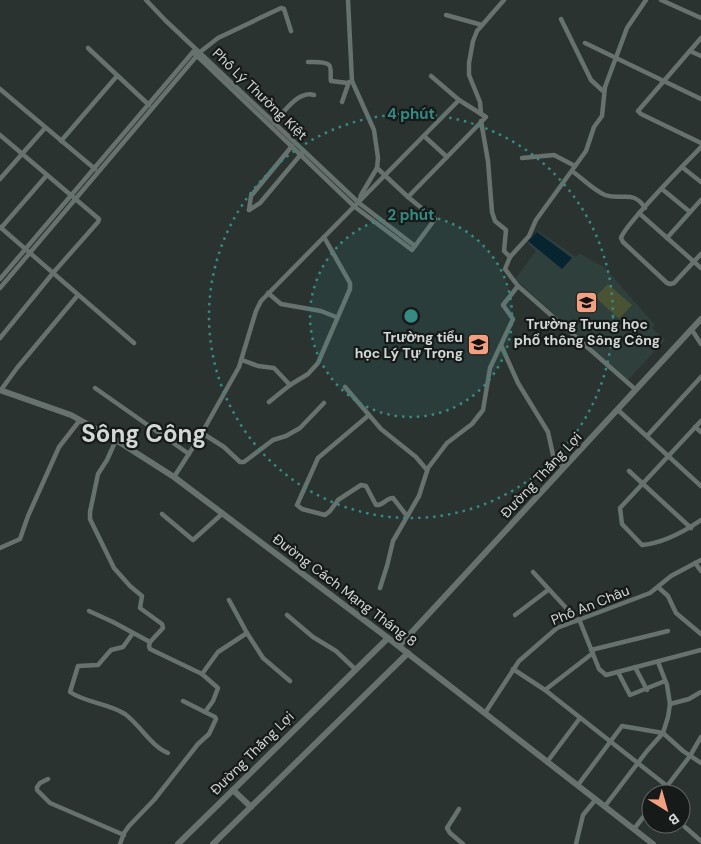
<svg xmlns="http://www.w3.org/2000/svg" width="701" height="844" font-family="'DM Sans',sans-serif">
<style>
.built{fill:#2f3f3b}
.green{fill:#495232}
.water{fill:#072431}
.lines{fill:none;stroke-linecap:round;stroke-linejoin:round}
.street{stroke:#67716e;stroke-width:4.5}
.secondary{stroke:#67716e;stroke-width:6}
.ring{fill:none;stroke:#368a83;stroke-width:2.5;stroke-dasharray:2.5 5}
.labels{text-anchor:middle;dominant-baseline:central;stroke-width:4.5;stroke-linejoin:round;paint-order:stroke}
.street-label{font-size:14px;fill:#d3d8d7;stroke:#161a18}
.poi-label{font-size:14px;font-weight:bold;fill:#d3d8d7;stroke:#161a18}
.town-label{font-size:24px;font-weight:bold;fill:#d3d8d7;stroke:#161a18}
.centre{fill:#368a83;stroke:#161a18;stroke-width:2.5}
.ring-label{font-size:15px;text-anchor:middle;font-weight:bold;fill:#368a83;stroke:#161a18;stroke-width:4.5;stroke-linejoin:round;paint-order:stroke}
</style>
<rect width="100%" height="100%" fill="#2a3330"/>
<polygon class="built" points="538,231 576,257 579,253 604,267 655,325 652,328 665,340 628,380 515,279 536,251 527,242"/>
<polygon class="green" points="608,284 632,305 619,319 595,297"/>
<polygon class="water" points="537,232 572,258 562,269 528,241"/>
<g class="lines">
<g class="street">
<polyline points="146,0 165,20 359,203 415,246"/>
<polyline points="661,0 701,18"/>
<polyline points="446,15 482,25"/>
<polyline points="561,19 591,80 603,91"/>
<polyline points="701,38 638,111 641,114 701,143"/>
<polyline points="585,43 701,99"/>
<polyline points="88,48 149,105"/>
<polyline points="690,51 701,56"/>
<polyline points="193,52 355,207 412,250 435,219 408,197 377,168 378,158 374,130 352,81 348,0"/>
<path d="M308,62C313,62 325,61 329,65C332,67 330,78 331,81L348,83"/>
<polyline points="0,89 95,169"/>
<polyline points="342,102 349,82"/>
<polyline points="481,114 480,102 469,75 469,63 473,41 477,31 504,0"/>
<polyline points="481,121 488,161 492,212 495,221 506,230 504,251 510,257"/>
<path d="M274,123C283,113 298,90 314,95"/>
<polyline points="0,135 99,219 98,222 53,273 0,338"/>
<polyline points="424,136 447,157"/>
<polyline points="61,141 117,76"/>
<path d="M701,147C687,162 625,224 621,238L623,242L667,283L670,284L674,283L701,254"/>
<polyline points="522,158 554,155 575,166"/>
<polyline points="682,167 701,182"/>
<path d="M572,171C582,178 593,190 605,195C622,201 633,189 645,208"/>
<polyline points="0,179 45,128"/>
<polyline points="662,189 690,212"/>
<polyline points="408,197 486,117 459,100 431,76"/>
<polyline points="359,202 361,195 377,168"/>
<polyline points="249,210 251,196 292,146"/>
<polyline points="249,210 260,203 302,153"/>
<polyline points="639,213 701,268"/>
<polyline points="0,227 134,343"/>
<polyline points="1,228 47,175"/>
<polyline points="667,238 701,200"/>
<polyline points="0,279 193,52"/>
<polyline points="0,288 200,52 218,38 281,8 284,9 291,31"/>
<polyline points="268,293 281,304 321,311 336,317"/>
<polyline points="692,330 701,344"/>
<polyline points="501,345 518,383 548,432 553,455 564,468"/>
<polyline points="242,360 258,366 274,368 290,385"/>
<polyline points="345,387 381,429 416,457 427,470"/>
<polyline points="95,388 189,454"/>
<polyline points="1,390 17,368 78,295"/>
<polyline points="636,390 518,286 505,269 510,257 529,236 536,220 586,151 594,127 602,116 605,87 627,28 646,0"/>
<polyline points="269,402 290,385 308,374 318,363 350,289 350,283 324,237"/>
<polyline points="618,410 701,486"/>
<path d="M369,415L318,458L297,505L302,509L325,515L330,511L338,500L361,485L366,486L376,505C383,506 386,498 393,498L407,516"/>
<path d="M701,421L620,508L622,524L642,545C662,543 685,531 701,520"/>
<polyline points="695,427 701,432"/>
<polyline points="202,433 224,447 240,462 244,462 273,440 286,436 300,428 324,403"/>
<polyline points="647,436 701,377"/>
<polyline points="116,440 107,460 98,474 90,512 90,519 114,568 130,586 142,596 140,608 162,624 163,628 150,642 149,646 150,649 202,674 218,688 213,701 205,712"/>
<polyline points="629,471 691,528"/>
<polyline points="174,477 199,438 239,367 256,311 261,301 459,100"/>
<polyline points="162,514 193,540 223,513"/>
<polyline points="0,548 20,539 28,516 59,447 80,420"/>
<polyline points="695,563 701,571"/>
<polyline points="533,572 568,610 576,621"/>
<polyline points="658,587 668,596 676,613 701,634"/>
<polyline points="380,588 387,566 393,541 419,496 428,468 447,443 472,424 483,410 490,368 513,319 503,305 518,286"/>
<polyline points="229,600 247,633 263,658 290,681"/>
<polyline points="89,611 113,622 150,642"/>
<polyline points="287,615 313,637 336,651 355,669"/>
<polyline points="515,615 548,590"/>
<polyline points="579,619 599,669 606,675 701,650"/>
<path d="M133,633L123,647L111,650L98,665L78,666L70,692C86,703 108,703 125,714C140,725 151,746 168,753"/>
<polyline points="591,650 668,631"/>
<polyline points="635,667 647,690"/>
<polyline points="513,669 545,690 667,786"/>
<polyline points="618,672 630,695 665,681"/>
<polyline points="202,674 218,652 247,633"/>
<polyline points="545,690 593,653"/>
<polyline points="670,704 689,699 701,692"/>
<polyline points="485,713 519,661 557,628 650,593 671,576 701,560"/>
<polyline points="547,762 580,718"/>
<polyline points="48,779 40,783 37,787 37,790 50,803 124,835"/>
<polyline points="578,785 622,726 663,733 683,751 701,763"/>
<polyline points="661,794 690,756 701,737"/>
<polyline points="605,806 647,751 663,733 668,717 670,704 667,685 658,662"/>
<polyline points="459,809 447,828 450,833 463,844"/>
<polyline points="685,827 701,841"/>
<polyline points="634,829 651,807"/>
<polyline points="120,844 124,833 129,826 154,800 198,744 209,734 216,719 215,717 183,701"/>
<polyline points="576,844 583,815 596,799"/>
</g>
<g class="secondary">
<polyline points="0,390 71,415 116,440 174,477 392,641 653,844"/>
<polyline points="399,646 701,319"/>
<polyline points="233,790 251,807"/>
<polyline points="178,844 388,638"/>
<polyline points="213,844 408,653"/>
</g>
</g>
<circle cx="411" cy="316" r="101" fill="#368a83" fill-opacity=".12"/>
<g class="ring">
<circle cx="411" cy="316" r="101"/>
<circle cx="411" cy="316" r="202"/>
</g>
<defs>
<symbol id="school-square" viewBox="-11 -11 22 22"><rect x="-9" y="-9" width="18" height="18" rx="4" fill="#f39f82" stroke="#161a18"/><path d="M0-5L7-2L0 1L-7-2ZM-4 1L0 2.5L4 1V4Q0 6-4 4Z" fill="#111"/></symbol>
</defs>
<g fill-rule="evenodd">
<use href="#school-square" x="574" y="290" width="25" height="25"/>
<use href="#school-square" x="466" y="332" width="25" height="25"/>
</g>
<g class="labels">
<g class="street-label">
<text transform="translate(260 94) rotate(44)">Phố Lý Thường Kiệt</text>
<text transform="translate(541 475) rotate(-47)">Đường Thắng Lợi</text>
<text transform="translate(345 590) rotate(37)">Đường Cách Mạng Tháng 8</text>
<text transform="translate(590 605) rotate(-22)">Phố An Châu</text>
<text transform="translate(252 753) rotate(-45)">Đường Thắng Lợi</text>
</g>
<g class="poi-label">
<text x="587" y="324">Trường Trung học<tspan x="587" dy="16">phổ thông Sông Công</tspan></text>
<text x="463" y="337" text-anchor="end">Trường tiểu<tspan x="463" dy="16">học Lý Tự Trọng</tspan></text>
</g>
<g class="town-label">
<text x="144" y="433">Sông Công</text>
</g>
</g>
<circle cx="411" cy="316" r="8" class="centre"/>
<g class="ring-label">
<text x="411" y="119">4 phút</text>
<text x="411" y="220">2 phút</text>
</g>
<g transform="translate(666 809) rotate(143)"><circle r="24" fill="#161a18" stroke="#626664"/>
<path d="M0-4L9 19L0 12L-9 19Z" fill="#f39f82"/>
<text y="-8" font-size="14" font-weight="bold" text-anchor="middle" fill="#d3d8d7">B</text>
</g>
</svg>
